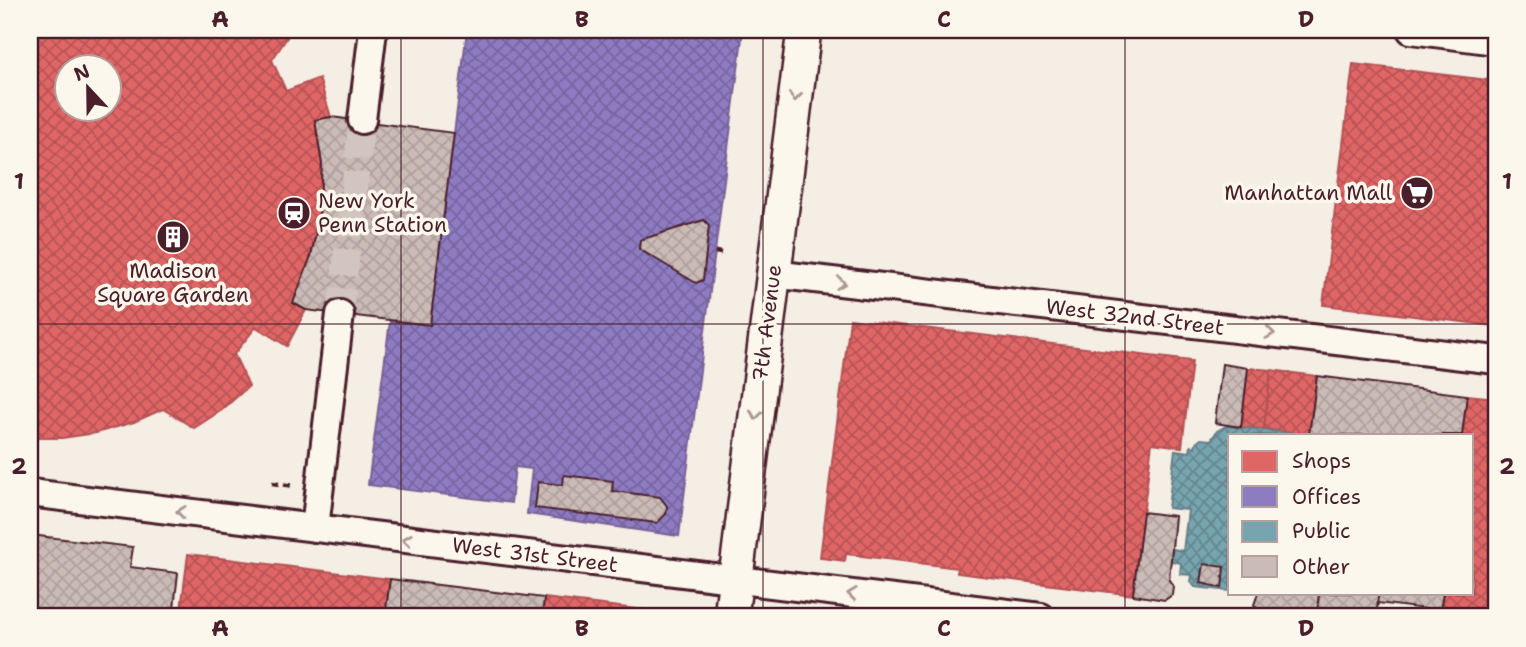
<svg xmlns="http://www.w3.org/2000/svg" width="1526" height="647" font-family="'Shantell Sans',sans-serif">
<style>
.shops{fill:url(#shops-cross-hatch);stroke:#b35154;stroke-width:2;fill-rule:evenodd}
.offices{fill:url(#offices-cross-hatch);stroke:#7a6095;stroke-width:2}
.public{fill:url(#public-cross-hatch);stroke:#697d87;stroke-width:2}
.building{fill:url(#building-cross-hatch);stroke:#4a1f2b;stroke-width:2}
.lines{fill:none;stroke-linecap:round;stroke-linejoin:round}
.minor-tunnel{stroke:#d2c5bf;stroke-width:26;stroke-dasharray:26 13;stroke-linecap:butt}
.minor-casing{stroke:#4a1f2b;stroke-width:32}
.major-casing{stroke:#4a1f2b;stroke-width:38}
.path{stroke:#4a1f2b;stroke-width:4.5;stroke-dasharray:7 5;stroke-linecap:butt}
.minor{stroke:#fbf7ec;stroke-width:26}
.major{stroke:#fbf7ec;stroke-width:33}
.oneway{stroke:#ab9695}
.grid{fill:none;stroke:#4a1f2b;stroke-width:2;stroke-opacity:0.55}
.labels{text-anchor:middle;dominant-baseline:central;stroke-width:7;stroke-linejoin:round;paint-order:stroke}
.poi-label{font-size:21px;fill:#4a1f2b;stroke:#fbf7ec;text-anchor:end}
.street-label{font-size:21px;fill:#4a1f2b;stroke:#fbf7ec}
.neatline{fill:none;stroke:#4a1f2b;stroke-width:2.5}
.grid-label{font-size:23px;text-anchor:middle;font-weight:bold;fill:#4a1f2b}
</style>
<defs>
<pattern id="shops-cross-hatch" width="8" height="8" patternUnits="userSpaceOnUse" patternTransform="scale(1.75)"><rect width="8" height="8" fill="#e06666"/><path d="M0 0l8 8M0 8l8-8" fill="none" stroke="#b85354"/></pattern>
<pattern id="offices-cross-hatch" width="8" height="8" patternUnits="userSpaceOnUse" patternTransform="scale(1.75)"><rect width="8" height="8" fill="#8e7cc3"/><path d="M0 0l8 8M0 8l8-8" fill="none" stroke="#76659f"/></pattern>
<pattern id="public-cross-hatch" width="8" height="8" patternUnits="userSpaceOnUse" patternTransform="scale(1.75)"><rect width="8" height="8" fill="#76a5af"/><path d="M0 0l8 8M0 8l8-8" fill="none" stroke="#63868f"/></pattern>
<pattern id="building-cross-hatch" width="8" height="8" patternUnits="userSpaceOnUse" patternTransform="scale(1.75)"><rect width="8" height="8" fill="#cabbb6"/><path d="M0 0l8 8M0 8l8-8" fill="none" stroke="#afa09d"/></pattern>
</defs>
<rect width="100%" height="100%" fill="#f4eee4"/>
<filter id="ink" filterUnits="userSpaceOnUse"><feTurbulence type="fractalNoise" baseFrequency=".0143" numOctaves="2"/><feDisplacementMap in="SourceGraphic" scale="14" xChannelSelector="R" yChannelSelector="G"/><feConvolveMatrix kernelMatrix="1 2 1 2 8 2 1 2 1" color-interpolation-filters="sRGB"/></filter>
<g filter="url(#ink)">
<g class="shops">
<path d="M30,30H292L272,60L286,91L319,78L331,117L315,120L322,164L319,218L311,256L293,303L306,310L287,346L256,327L234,354L249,386L222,410L194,428L163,409L134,422L96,433L62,438H30ZM66,66H108V108H66Z"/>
<polygon points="1353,64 1496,81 1496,326 1323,305"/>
<polygon points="850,319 1192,361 1182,447 1152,443 1133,595 957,573 958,568 846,554 845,561 820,558"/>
<polygon points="1248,368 1271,370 1264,429 1241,427"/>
<polygon points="1271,370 1317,376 1309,435 1264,429"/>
<polygon points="1467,395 1496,398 1496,617 1440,617 1443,593 1472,593 1472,435 1462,435"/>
<polygon points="188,554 390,579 385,617 180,617"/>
<polygon points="544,598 671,613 670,617 542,617"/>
</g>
<polygon class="offices" points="467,30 743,30 679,536 527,514 532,469 515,467 511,503 368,485 390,321 430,325"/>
<polygon class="public" points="1226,426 1309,435 1230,435 1230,591 1195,587 1191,582 1192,575 1180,574 1181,563 1171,561 1173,549 1183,551 1188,510 1168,508 1175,450 1190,452 1191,446 1195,447 1196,443 1201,439 1211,440 1217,431"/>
<g class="building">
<polygon points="331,117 454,133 430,325 306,310 293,303 311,256 319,218 322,164 315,120"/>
<polygon points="704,220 709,225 703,280 696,283 639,249 640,240"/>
<polygon points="1222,364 1248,368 1241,427 1215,423"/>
<polygon points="1317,376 1467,395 1462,435 1309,435"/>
<polygon points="564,475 613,481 612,491 660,497 667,506 666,514 657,523 535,508 538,482 563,485"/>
<polygon points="1143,512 1175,516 1169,580 1173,586 1172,595 1165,600 1133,595"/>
<polygon points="30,535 133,547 130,567 178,573 173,617 30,617"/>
<polygon points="1204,564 1224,567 1222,588 1201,583"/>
<polygon points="390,579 544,598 542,617 385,617"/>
<polygon points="1258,593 1319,593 1317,617 1313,617 1313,613 1272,609 1271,614 1260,612 1254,605"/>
<polygon points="1319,593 1379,593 1376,617 1317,617"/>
<polygon points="1379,593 1443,593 1440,611 1377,603"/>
</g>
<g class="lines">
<polyline class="minor-tunnel" points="340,314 362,120"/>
<defs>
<g id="minor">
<polyline points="1411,30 1496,41"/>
<polyline points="362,120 373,30"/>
<polyline points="773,274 1496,360"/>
<polyline points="30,493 1041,617"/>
<polyline points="315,528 340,314"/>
</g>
<polyline id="major" points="731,617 804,30"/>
</defs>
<use href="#minor" class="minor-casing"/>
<use href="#major" class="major-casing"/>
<g class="path">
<polyline points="715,252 721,253"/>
<polyline points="272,483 295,486"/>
</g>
<use href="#minor" class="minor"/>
<use href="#major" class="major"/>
</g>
<defs><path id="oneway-chevron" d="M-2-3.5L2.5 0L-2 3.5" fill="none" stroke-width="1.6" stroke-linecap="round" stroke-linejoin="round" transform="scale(1.75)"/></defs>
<g class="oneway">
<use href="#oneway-chevron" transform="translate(795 97) rotate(97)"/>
<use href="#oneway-chevron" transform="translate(841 283) rotate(7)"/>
<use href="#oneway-chevron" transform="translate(1270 333) rotate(7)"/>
<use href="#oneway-chevron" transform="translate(756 415) rotate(97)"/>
<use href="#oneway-chevron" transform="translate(181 512) rotate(-173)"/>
<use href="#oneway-chevron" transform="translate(407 540) rotate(-173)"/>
<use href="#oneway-chevron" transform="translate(852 594) rotate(-173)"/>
</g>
</g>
<path class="grid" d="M401,30V617M763,30V617M1125,30V617M30,324H1496"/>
<defs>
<symbol id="supermarket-disc" viewBox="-11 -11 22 22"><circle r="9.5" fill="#4a1f2b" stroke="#fbf7ec"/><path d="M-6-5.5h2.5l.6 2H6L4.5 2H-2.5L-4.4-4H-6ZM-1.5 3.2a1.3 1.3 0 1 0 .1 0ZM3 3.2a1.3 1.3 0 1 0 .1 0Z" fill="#fff"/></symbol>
<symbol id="station-disc" viewBox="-11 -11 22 22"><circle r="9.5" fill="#4a1f2b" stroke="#fbf7ec"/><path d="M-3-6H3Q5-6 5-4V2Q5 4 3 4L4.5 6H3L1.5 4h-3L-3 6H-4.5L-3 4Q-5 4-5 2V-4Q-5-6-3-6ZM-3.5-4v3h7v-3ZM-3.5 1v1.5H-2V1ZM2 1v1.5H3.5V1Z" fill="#fff"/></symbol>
<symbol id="building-disc" viewBox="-11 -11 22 22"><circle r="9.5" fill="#4a1f2b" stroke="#fbf7ec"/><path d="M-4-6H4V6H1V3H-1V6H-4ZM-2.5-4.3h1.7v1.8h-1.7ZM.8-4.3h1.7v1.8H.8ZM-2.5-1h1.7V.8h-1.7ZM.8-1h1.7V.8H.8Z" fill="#fff"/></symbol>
</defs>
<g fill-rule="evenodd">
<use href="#supermarket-disc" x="1398" y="174" width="38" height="38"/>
<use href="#station-disc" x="275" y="194" width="38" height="38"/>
<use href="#building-disc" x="154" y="218" width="38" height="38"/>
</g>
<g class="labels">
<g class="poi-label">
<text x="1392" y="193">Manhattan Mall</text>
<text x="318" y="201" text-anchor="start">New York<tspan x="318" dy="24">Penn Station</tspan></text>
<text x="173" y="271" text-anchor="middle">Madison<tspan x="173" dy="24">Square Garden</tspan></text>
</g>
<g class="street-label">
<text transform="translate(1135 317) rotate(7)">West 32nd Street</text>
<text transform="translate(767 323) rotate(-83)">7th Avenue</text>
<text transform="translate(535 555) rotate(7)">West 31st Street</text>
</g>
</g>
<rect width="1526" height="647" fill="none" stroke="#fbf7ec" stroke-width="77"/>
<rect x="1228" y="434" width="245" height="161" fill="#fbf7ec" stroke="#b4a19f" stroke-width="2"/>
<rect x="1242" y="451" width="35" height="21" fill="#e06666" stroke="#b4a19f" stroke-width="2"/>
<text x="1292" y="468" font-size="21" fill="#4a1f2b">Shops</text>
<rect x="1242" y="486" width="35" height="21" fill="#8e7cc3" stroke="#b4a19f" stroke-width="2"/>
<text x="1292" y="504" font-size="21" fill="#4a1f2b">Offices</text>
<rect x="1242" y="521" width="35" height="21" fill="#76a5af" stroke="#b4a19f" stroke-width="2"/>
<text x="1292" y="538" font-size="21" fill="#4a1f2b">Public</text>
<rect x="1242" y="556" width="35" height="21" fill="#cabbb6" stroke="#b4a19f" stroke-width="2"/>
<text x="1292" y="574" font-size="21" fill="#4a1f2b">Other</text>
<g transform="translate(88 88) rotate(338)"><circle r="33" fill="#fbf7ec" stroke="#b4a19f" stroke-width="2"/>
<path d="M0-5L12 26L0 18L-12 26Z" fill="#4a1f2b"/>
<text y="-10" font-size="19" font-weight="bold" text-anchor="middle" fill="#4a1f2b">N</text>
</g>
<rect x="38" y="38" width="1450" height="570" class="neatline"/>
<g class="grid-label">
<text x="220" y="27">A</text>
<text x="582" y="27">B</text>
<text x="944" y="27">C</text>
<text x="1306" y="27">D</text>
<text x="19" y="189">1</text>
<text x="1507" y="189">1</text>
<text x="19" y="474">2</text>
<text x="1507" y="474">2</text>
<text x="220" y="636">A</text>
<text x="582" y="636">B</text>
<text x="944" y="636">C</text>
<text x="1306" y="636">D</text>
</g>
</svg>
